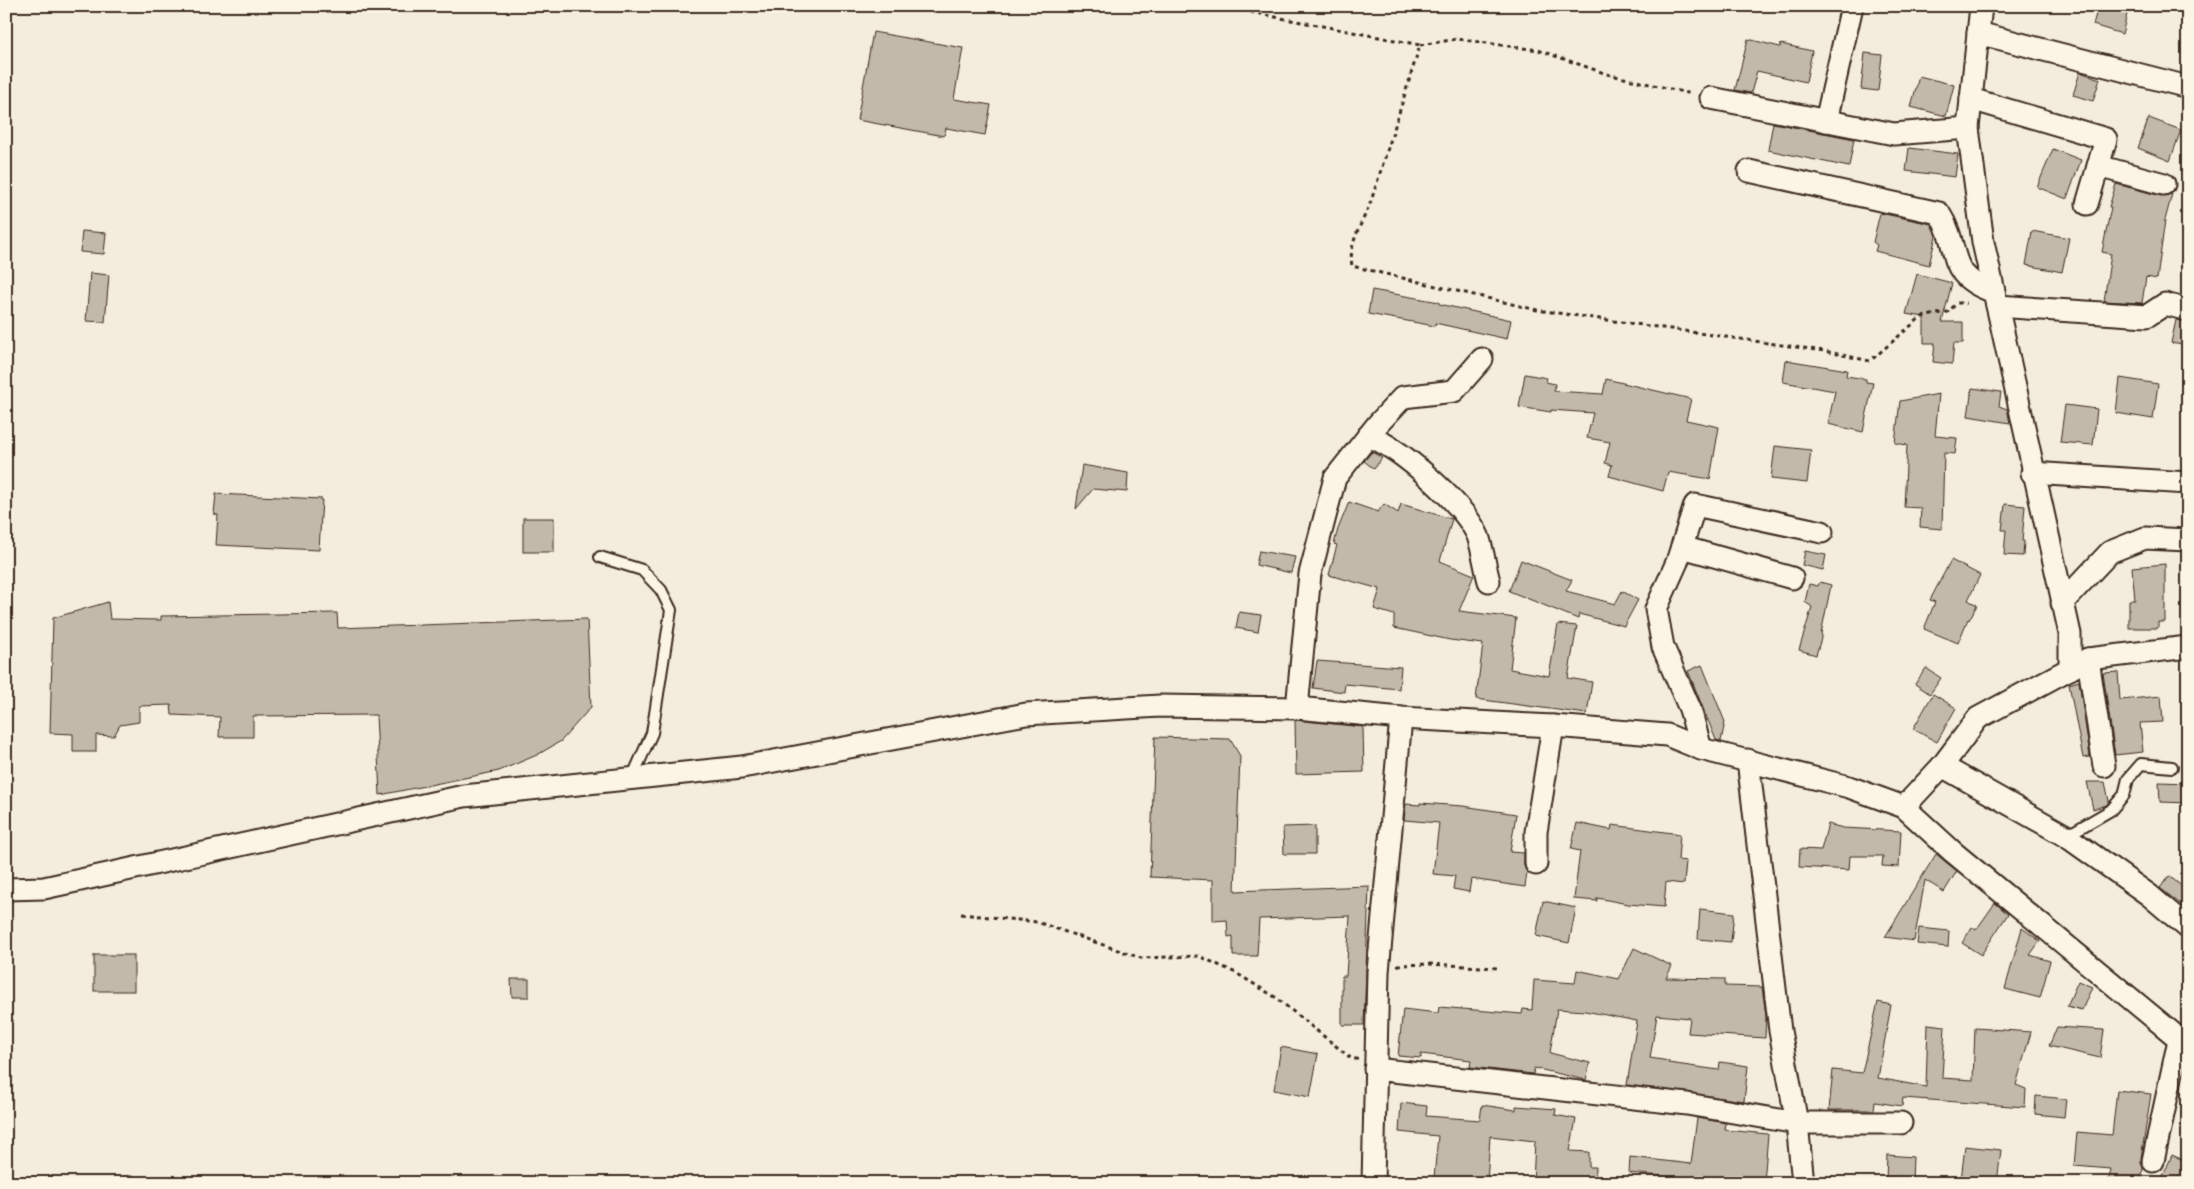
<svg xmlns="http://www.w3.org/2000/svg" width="2194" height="1189" font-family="'Playpen Sans',sans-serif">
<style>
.building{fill:#c3b9aa;stroke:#3b2a1e}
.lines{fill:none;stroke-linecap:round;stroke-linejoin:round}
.service-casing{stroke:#3b2a1e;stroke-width:14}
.minor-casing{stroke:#3b2a1e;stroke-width:25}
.path{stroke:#3b2a1e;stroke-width:3;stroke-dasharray:4 4;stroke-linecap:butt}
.service{stroke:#fcf5e5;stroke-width:10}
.minor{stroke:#fcf5e5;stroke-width:21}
</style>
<rect width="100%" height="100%" fill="#f4eddd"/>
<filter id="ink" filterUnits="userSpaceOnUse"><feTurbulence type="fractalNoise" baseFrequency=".02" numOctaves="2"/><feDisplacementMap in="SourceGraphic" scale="10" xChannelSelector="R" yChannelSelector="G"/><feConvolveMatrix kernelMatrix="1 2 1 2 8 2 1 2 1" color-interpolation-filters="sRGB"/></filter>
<g filter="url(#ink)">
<g class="building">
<polygon points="2098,6 2129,6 2122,34 2093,25"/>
<polygon points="873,32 963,48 954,99 991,105 985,135 946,128 944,136 857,120"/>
<polygon points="1748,39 1780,47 1781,44 1812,51 1806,82 1757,71 1751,93 1735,90"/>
<polygon points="1865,53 1882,55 1878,91 1861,89"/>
<polygon points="2080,72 2100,79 2093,101 2073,95"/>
<polygon points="1919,76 1954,85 1946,116 1911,107"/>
<polygon points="2149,118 2181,130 2170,161 2138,148"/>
<polygon points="1773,123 1854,139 1849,167 1768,150"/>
<polygon points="1909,148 1958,154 1955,177 1906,171"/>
<polygon points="2053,149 2081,160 2067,199 2037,187"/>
<polygon points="2116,184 2161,196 2172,194 2165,220 2157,279 2146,277 2142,303 2104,301 2111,254 2102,252 2111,207 2109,207"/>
<polygon points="1880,213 1931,224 1936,236 1929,265 1875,251 1877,245 1873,242"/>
<polygon points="82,231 106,233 104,254 80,252"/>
<polygon points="2032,231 2069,238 2062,272 2026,265"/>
<polygon points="90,273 109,275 105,322 86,321"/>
<polygon points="1917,274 1952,283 1942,322 1963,322 1963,343 1954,343 1952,364 1933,362 1935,343 1924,343 1924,317 1906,314"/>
<polygon points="1372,290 1439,302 1439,304 1511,320 1507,339 1435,323 1435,326 1368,314"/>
<polygon points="2176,320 2188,322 2188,346 2171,343"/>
<polygon points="1786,360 1847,370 1846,376 1866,379 1866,382 1873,383 1863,432 1828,424 1835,391 1783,382"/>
<polygon points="1525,374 1547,378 1546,382 1555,384 1554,391 1603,394 1606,379 1691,399 1686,420 1719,427 1710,479 1668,472 1663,491 1609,476 1612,465 1605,463 1610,442 1587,438 1593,413 1551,410 1551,412 1519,407"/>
<polygon points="2120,378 2158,384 2153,419 2116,413"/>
<polygon points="1972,388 2001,392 1999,406 2007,409 2010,423 1968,416"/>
<polygon points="1939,394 1935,436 1957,438 1955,454 1944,453 1942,529 1920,527 1921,508 1904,507 1907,445 1895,443 1900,401"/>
<polygon points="2065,405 2097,409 2093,445 2060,442"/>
<polygon points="1775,446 1811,450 1807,483 1771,479"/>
<polygon points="1372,452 1382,458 1374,469 1364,461"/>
<polygon points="1082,465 1128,473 1127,492 1093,489 1076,509"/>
<polygon points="216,494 322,499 319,550 216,545 218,515 214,514"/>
<polygon points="1349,502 1378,512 1384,504 1398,513 1401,504 1452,519 1440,561 1474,575 1459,611 1516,618 1510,669 1549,676 1558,624 1577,626 1568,678 1592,682 1587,714 1476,699 1483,644 1450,640 1394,628 1394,615 1374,609 1380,589 1329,575 1337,545 1334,544 1338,529"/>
<polygon points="2005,504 2025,506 2022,541 2024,541 2023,556 2004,555 2006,530 2002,530"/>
<rect x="523" y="518" width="31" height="34"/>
<polygon points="1259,551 1295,557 1291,573 1256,565"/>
<polygon points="1805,551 1826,555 1823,570 1802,565"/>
<polygon points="1521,560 1572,580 1566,591 1615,604 1622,591 1638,600 1624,626 1579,614 1578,619 1509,591"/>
<polygon points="1951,560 1980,575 1968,600 1977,605 1969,620 1968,619 1958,643 1924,629 1935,602 1930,600"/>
<polygon points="2165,564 2165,622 2158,622 2158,628 2129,628 2129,600 2135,600 2132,567"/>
<polygon points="1820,582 1831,585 1821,634 1822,635 1816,655 1799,650 1812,607 1805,602 1809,584 1818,586"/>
<polygon points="108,602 110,619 161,620 161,616 337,613 338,628 587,619 591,707 561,741 537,755 499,771 380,795 376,715 253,716 253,737 219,737 220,717 172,715 171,705 139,706 139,722 120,725 114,736 96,735 96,752 73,752 73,734 50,733 53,618"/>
<polygon points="1239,612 1261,615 1258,632 1236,628"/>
<polygon points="1317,661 1401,667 1399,689 1345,684 1344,692 1313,688"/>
<polygon points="1702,665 1725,722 1721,741 1716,740 1688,671"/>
<polygon points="1926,668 1941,678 1930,694 1915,684"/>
<polygon points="2118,672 2120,700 2161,696 2163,722 2140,723 2143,752 2115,755 2103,673"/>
<polygon points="2079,681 2090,757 2083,758 2069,684"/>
<polygon points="1933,694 1956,708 1937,742 1913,729"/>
<polygon points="1295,720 1363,727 1364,772 1296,774"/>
<polygon points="1155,737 1230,739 1240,756 1235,891 1369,886 1364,1025 1342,1025 1342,976 1346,976 1350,916 1259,919 1257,956 1233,956 1233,936 1228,937 1227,920 1213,921 1213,880 1150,877"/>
<polygon points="2087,782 2105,782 2109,801 2107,805 2093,809"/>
<polygon points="2159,782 2188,783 2188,803 2160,802"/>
<polygon points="1420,803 1463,806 1516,814 1510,852 1524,853 1524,864 1527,872 1525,887 1471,879 1469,892 1453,889 1455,876 1433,874 1439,823 1404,820 1406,804 1420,805"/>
<polygon points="1577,823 1611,830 1612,825 1680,834 1678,860 1686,861 1684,884 1666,882 1664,907 1628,904 1597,898 1597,901 1574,899 1580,851 1571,849"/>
<polygon points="1828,824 1843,828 1901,831 1899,867 1882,866 1883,856 1850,856 1849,870 1799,867 1800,849 1821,850"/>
<polygon points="1315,826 1315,854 1284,854 1283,827"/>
<polygon points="1936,854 1957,871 1944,892 1925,880 1914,941 1885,937"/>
<polygon points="2169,876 2188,891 2188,910 2160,888"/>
<polygon points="1543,901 1576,908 1569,943 1536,936"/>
<polygon points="1995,903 2008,914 1981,955 1962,943 1972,927 1976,930"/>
<polygon points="1700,909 1734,913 1731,942 1698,939"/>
<polygon points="1919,928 1949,931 1948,947 1917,944"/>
<polygon points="2022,928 2040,941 2030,955 2050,961 2040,998 2005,989"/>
<polygon points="1634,948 1672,966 1666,978 1725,979 1725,986 1762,987 1766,1016 1765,1038 1688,1033 1690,1018 1657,1015 1650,1058 1669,1061 1668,1063 1719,1070 1720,1062 1748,1066 1744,1101 1627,1085 1637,1021 1585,1011 1557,1009 1550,1053 1590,1063 1586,1080 1534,1068 1533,1074 1470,1067 1471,1060 1421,1054 1421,1058 1398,1056 1403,1009 1438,1013 1439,1007 1522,1014 1523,1009 1532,1010 1534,980 1575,983 1577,970 1619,979"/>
<rect x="94" y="955" width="40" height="36"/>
<polygon points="511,979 529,979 529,997 512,997"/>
<polygon points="2078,981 2092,987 2082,1010 2067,1006"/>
<polygon points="1878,1002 1891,1005 1878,1078 1926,1087 1928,1024 1945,1026 1942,1078 1973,1080 1975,1028 2031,1032 2016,1085 2026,1089 2025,1107 1903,1098 1902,1106 1875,1102 1874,1110 1829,1110 1833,1070 1862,1073"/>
<polygon points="2057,1027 2104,1030 2100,1058 2049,1046"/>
<polygon points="1281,1047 1318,1054 1310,1097 1274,1090"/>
<polygon points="2117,1090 2151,1094 2141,1158 2143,1168 2141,1183 2108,1183 2111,1169 2074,1166 2077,1132 2112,1135"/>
<polygon points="2036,1096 2066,1099 2064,1117 2035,1114"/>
<polygon points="1401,1103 1427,1106 1426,1116 1480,1120 1482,1105 1516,1110 1516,1106 1556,1109 1555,1115 1576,1119 1570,1151 1589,1152 1589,1167 1596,1167 1595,1183 1533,1183 1535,1141 1490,1136 1487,1183 1450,1183 1450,1180 1434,1178 1438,1136 1399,1132"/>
<polygon points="1697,1118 1726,1123 1725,1130 1768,1134 1764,1183 1701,1183 1670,1177 1629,1173 1630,1157 1691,1164"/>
<polygon points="1965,1146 2001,1150 1997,1183 1961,1180"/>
<polygon points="1887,1155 1913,1157 1912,1181 1886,1180"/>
<polygon points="2172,1155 2188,1162 2188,1183 2160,1183"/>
</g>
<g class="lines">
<defs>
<g id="service">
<polyline points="600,557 642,570 661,590 671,610 652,733 632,778"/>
<polyline points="2066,836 2111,810 2124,795 2128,779 2141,764 2172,767"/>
</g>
<g id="minor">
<polyline points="1981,6 1968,128 1983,242 2070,634 2070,669"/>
<polyline points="1978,33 2188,87"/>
<polyline points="1711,98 1894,134 1968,128"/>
<polyline points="1971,99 2106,139 2087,204"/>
<polyline points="1826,121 1852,6"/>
<polyline points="2098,166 2164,184"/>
<path d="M1749,171L1939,213C1963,250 1942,274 1994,292"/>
<polyline points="1997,306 2147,316 2165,304 2188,310"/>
<path d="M1368,436C1401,448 1464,504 1478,536C1483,550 1485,567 1489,581"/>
<polyline points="2032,473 2188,483"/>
<polyline points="1682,547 1792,578"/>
<polyline points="2062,603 2110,552 2145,538 2188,540"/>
<polyline points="2088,659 2104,766"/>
<polyline points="1297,708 1310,574 1335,478 1377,425 1403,397 1454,391 1482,359"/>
<polyline points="1701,749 1690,709 1663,647 1656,609 1677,562 1695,505 1822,532"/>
<polyline points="1748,760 1780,1031 1797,1123 1803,1183"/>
<polyline points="1942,766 2066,836 2149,895 2188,928"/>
<polyline points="1904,807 1942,766 1978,718 2088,659 2188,647"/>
<polyline points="1536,864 1536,832 1553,726"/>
<polyline points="6,889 44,888 464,796 742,767 1026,714 1160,706 1297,708 1401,718 1553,726 1667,735 1701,749 1849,787 1904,807 1953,852 2188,1046"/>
<polyline points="1375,1069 1687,1104 1797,1123 1901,1123"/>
<polyline points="2153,1161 2179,1040"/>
<polyline points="1373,1183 1378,972 1401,718"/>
</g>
</defs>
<use href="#service" class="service-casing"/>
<use href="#minor" class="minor-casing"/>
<g class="path">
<path d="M1219,6L1420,45C1404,97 1388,149 1371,201C1363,223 1348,242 1352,266L1537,310L1824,351L1870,361L1921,317L1948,312L1957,303H1967"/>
<polyline points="1420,45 1457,39 1538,50 1607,74 1692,94"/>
<polyline points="961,914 1037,922 1141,958 1199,956 1236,973 1275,997 1352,1059 1358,1059"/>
<polyline points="1397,965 1430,964 1499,968"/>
</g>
<use href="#service" class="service"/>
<use href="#minor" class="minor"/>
</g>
</g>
<rect width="2194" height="1189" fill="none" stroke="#fcf5e5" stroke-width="25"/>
<rect x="12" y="12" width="2169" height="1164" fill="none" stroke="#3b2a1e" stroke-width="2" filter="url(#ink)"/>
</svg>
